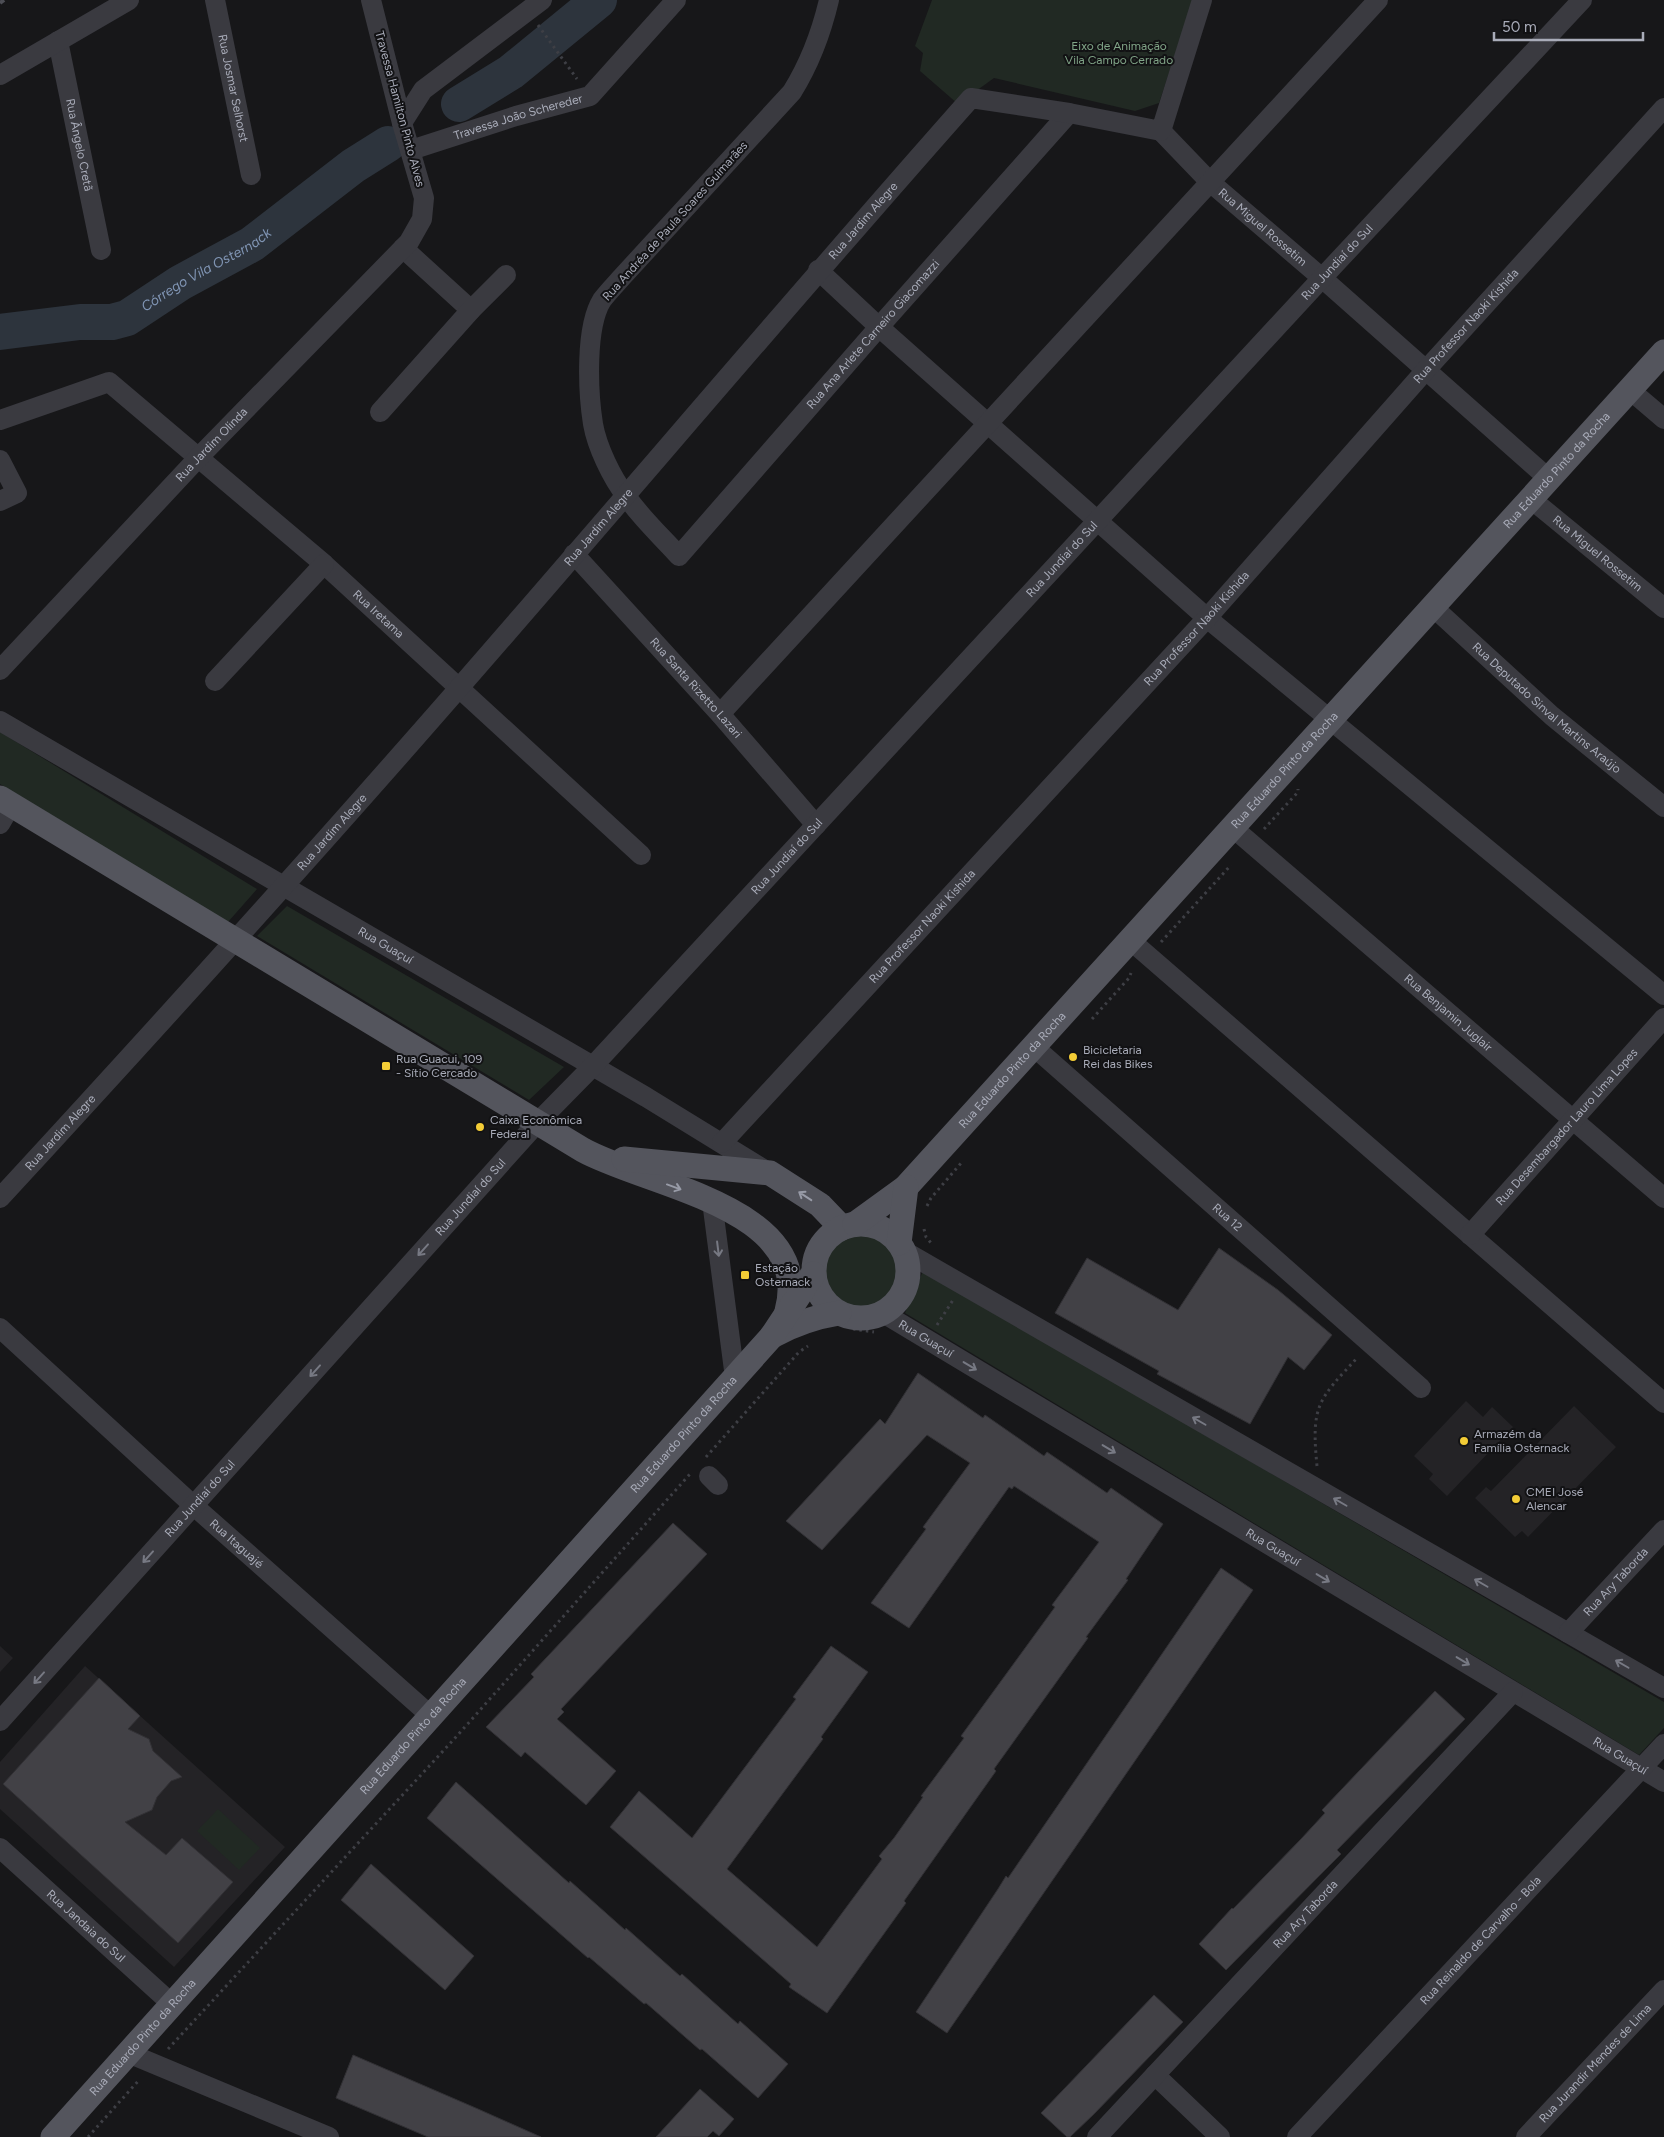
<svg xmlns="http://www.w3.org/2000/svg" width="1664" height="2137" font-family="Figtree,sans-serif">
<style>
.built{fill:#242326}
.green{fill:#212923}
.lines{fill:none;stroke-linecap:round;stroke-linejoin:round}
.river{stroke:#2d343d;stroke-width:36}
.building{fill:#424146;stroke:#323135}
.path{stroke:#3e3f45;stroke-width:3;stroke-dasharray:2.5 4;stroke-linecap:butt}
.minor{stroke:#3a3a40;stroke-width:20}
.major{stroke:#54555d;stroke-width:25}
.rail{stroke:#4d4e55;stroke-width:4;stroke-dasharray:6 5;stroke-linecap:butt}
.oneway{stroke:#989ba7}
.oneway2{stroke:#777983}
.poi-dot{fill:#f3cc36;stroke:#121214;stroke-width:2}
.labels{text-anchor:middle;dominant-baseline:central;stroke-width:4;stroke-linejoin:round;paint-order:stroke}
.park-label{font-size:12px;fill:#80a487;stroke:#121214}
.street-label{font-size:12px;fill:#a9acb9;stroke:#121214}
.poi-label{font-size:12px;fill:#a9acb9;stroke:#121214;text-anchor:start}
.water-label{font-size:14px;font-style:italic;fill:#8095b4;stroke:#121214}
</style>
<rect width="100%" height="100%" fill="#171719"/>
<g class="built">
<polygon points="1466,1401 1483,1417 1492,1407 1513,1427 1447,1496 1429,1479 1433,1474 1414,1456"/>
<polygon points="1574,1406 1616,1447 1528,1537 1522,1531 1515,1537 1475,1498 1486,1487 1491,1491"/>
<polygon points="0,1646 13,1658 0,1672"/>
<polygon points="85,1666 285,1847 174,1967 0,1809 0,1762"/>
</g>
<g class="green">
<polygon points="932,0 1193,0 1159,103 1135,111 994,78 958,104 920,71 923,53 915,46"/>
<polygon points="0,732 257,889 228,922 0,784"/>
<polygon points="287,906 564,1067 529,1100 257,936"/>
<circle cx="862" cy="1270" r="40"/>
<polygon points="923,1271 1664,1702 1664,1728 1639,1755 905,1313"/>
<polygon points="218,1809 260,1848 239,1870 197,1831"/>
</g>
<g class="lines">
<g class="river">
<polyline points="459,104 511,72 599,0"/>
<path id="s1" d="M0,332L80,322H112L127,318L180,283L252,244L353,166L388,144"/>
</g>
</g>
<g class="building">
<polygon points="1219,1248 1278,1290 1332,1335 1304,1370 1288,1357 1250,1424 1157,1374 1159,1371 1055,1313 1087,1258 1178,1310"/>
<polygon points="918,1373 983,1418 985,1415 1044,1456 1047,1452 1107,1493 1111,1488 1163,1524 1126,1579 1128,1580 1086,1637 1088,1638 994,1769 996,1771 904,1901 906,1903 827,2013 789,1987 791,1984 610,1827 639,1791 692,1838 796,1699 793,1697 831,1646 868,1672 821,1737 823,1739 727,1869 817,1947 882,1859 879,1856 894,1838 923,1797 921,1796 964,1738 961,1736 1055,1607 1052,1605 1099,1542 1014,1486 1012,1489 1009,1487 909,1628 871,1603 926,1529 923,1527 970,1463 927,1435 822,1550 786,1521 880,1419 885,1424"/>
<polygon points="673,1523 707,1554 561,1709 564,1712 557,1719 616,1771 586,1805 525,1752 521,1757 486,1727 534,1677 531,1674"/>
<polygon points="1221,1568 1253,1590 947,2033 916,2012 998,1889 1006,1876 1008,1878"/>
<polygon points="99,1678 140,1716 128,1729 149,1739 153,1751 182,1777 171,1781 157,1797 152,1810 125,1822 166,1855 182,1838 233,1882 178,1943 3,1784"/>
<polygon points="1435,1691 1465,1719 1337,1850 1341,1854 1330,1865 1226,1970 1199,1944 1232,1908 1233,1909 1301,1839 1325,1813 1322,1810"/>
<polygon points="456,1782 569,1883 570,1881 625,1930 626,1928 680,1976 682,1974 738,2024 740,2021 788,2064 758,2098 702,2049 700,2050 646,2003 644,2004 589,1957 588,1958 427,1818"/>
<polygon points="371,1864 474,1956 445,1990 341,1900"/>
<polygon points="1154,1995 1183,2022 1094,2114 1070,2137 1067,2137 1041,2113"/>
<polygon points="353,2055 478,2109 541,2137 428,2137 336,2098"/>
<polygon points="700,2089 734,2119 719,2136 713,2131 707,2137 656,2137"/>
</g>
<g class="lines">
<g class="path">
<polyline points="538,25 577,79"/>
<polyline points="1264,829 1298,792 1298,789"/>
<polyline points="1161,942 1231,865"/>
<polyline points="1092,1019 1129,978 1131,973"/>
<polyline points="927,1206 931,1198 962,1162"/>
<polyline points="924,1229 926,1237 931,1243"/>
<polyline points="937,1325 953,1300"/>
<polyline points="853,1329 874,1332"/>
<polyline points="706,1457 799,1352 808,1346"/>
<path d="M1317,1466C1311,1405 1318,1400 1358,1357"/>
<polyline points="168,2049 456,1737 690,1474"/>
<polyline points="88,2137 140,2079"/>
</g>
<g class="minor">
<path id="s2" d="M215,0L251,175"/>
<path id="s3" d="M829,0C821,34 810,63 792,92L622,277C616,284 608,292 602,300C585,327 588,392 593,424C597,447 612,478 626,496C641,518 662,537 679,556L879,327L1069,113"/>
<path id="s4" d="M58,41L101,250"/>
<polyline points="0,75 129,0"/>
<polyline points="402,123 423,90 542,0"/>
<path id="s5" d="M1161,131L1210,182L1322,278L1549,479"/>
<path id="s6" d="M411,150L516,116L590,96L676,0"/>
<polyline points="403,248 471,310"/>
<polyline points="818,270 879,327 1207,618 1664,995"/>
<polyline points="1630,390 1664,419"/>
<polyline points="380,412 471,310 506,275"/>
<path id="s7" d="M0,420L109,382L324,564L641,855"/>
<polyline points="0,460 17,493 0,501"/>
<path id="s8" d="M1531,499L1664,608"/>
<path id="s9" d="M574,554L720,714L816,825"/>
<path id="s10" d="M1433,607L1552,716L1664,807"/>
<path id="s11" d="M0,670L199,457L409,242L422,219L424,198L402,123L371,0"/>
<polyline points="215,681 324,564"/>
<polyline points="720,714 1378,0"/>
<path id="s12" d="M0,721L646,1097L768,1172"/>
<polyline points="0,824 11,805"/>
<path id="s13" d="M1232,827L1664,1198"/>
<polyline points="1130,940 1664,1403"/>
<path id="s14" d="M1033,1046L1421,1388"/>
<path id="s15" d="M722,1143L1207,618L1425,371L1664,108"/>
<path id="s16" d="M0,1198C155,1030 308,861 459,688C630,492 798,293 971,98L1069,113L1161,131L1202,0"/>
<polyline points="712,1201 735,1378"/>
<path id="s17" d="M1470,1235L1664,1018"/>
<polyline points="904,1251 1664,1688"/>
<path id="s18" d="M883,1313L1664,1782"/>
<path id="s19" d="M0,1328L194,1506L431,1716"/>
<polyline points="709,1476 718,1485"/>
<path id="s20" d="M1568,1633L1664,1530"/>
<path id="s21" d="M0,1721L538,1122L592,1067L1322,278L1582,0"/>
<path id="s22" d="M0,1848L172,2004"/>
<polyline points="128,2053 329,2137"/>
<polyline points="1155,2075 1220,2137"/>
<path id="s23" d="M1097,2137L1513,1692"/>
<path id="s24" d="M1297,2137L1664,1744"/>
<path id="s25" d="M1526,2137L1664,1990"/>
</g>
<g class="major">
<path d="M0,798L583,1150C648,1186 815,1207 787,1311"/>
<polyline points="624,1159 770,1173 820,1205 842,1228"/>
<circle cx="861" cy="1271" r="47"/>
<path id="s26" d="M855,1224L906,1187L1664,352"/>
<polyline points="899,1243 906,1187"/>
<path d="M772,1336C794,1324 814,1317 839,1313"/>
<path id="s27" d="M53,2137L772,1336L813,1274"/>
</g>
<polyline class="rail" points="0,3 4,0"/>
</g>
<defs><path id="oneway-shaft" d="M-6 0H5M1.5-3L5.5 0L1.5 3" fill="none" stroke-width="1.6" stroke-linecap="round" stroke-linejoin="round" transform="scale(1.25)"/></defs>
<g class="oneway">
<use href="#oneway-shaft" transform="translate(674 1187) rotate(20)"/>
<use href="#oneway-shaft" transform="translate(805 1196) rotate(-147)"/>
</g>
<g class="oneway2">
<use href="#oneway-shaft" transform="translate(718 1249) rotate(83)"/>
<use href="#oneway-shaft" transform="translate(423 1250) rotate(132)"/>
<use href="#oneway-shaft" transform="translate(970 1366) rotate(31)"/>
<use href="#oneway-shaft" transform="translate(315 1371) rotate(132)"/>
<use href="#oneway-shaft" transform="translate(1199 1421) rotate(-150)"/>
<use href="#oneway-shaft" transform="translate(1109 1449) rotate(31)"/>
<use href="#oneway-shaft" transform="translate(1340 1502) rotate(-150)"/>
<use href="#oneway-shaft" transform="translate(148 1557) rotate(132)"/>
<use href="#oneway-shaft" transform="translate(1323 1578) rotate(31)"/>
<use href="#oneway-shaft" transform="translate(1481 1583) rotate(-150)"/>
<use href="#oneway-shaft" transform="translate(1463 1661) rotate(31)"/>
<use href="#oneway-shaft" transform="translate(1622 1664) rotate(-150)"/>
<use href="#oneway-shaft" transform="translate(39 1678) rotate(132)"/>
</g>
<g class="poi-dot">
<circle cx="1073" cy="1057" r="5"/>
<rect x="381" y="1061" width="10" height="10" rx="2.5"/>
<circle cx="480" cy="1127" r="5"/>
<rect x="740" y="1270" width="10" height="10" rx="2.5"/>
<circle cx="1464" cy="1441" r="5"/>
<circle cx="1516" cy="1499" r="5"/>
</g>
<g class="labels">
<g class="park-label">
<text x="1119" y="46">Eixo de Animação<tspan x="1119" dy="14">Vila Campo Cerrado</tspan></text>
</g>
<g class="street-label">
<text stroke="none"><textPath href="#s2" startOffset="90">Rua Josmar Selhorst</textPath></text>
<text transform="translate(400 109) rotate(75)">Travessa Hamilton Pinto Alves</text>
<text stroke="none"><textPath href="#s6" startOffset="112">Travessa João Schereder</textPath></text>
<text stroke="none"><textPath href="#s4" startOffset="106">Rua Ângelo Cretã</textPath></text>
<text stroke="none"><textPath href="#s16" startOffset="1304">Rua Jardim Alegre</textPath></text>
<text transform="translate(675 221) rotate(-48)">Rua Andréa de Paula Soares Guimarães</text>
<text stroke="none"><textPath href="#s5" startOffset="140">Rua Miguel Rossetim</textPath></text>
<text stroke="none"><textPath href="#s21" startOffset="1979">Rua Jundiaí do Sul</textPath></text>
<text stroke="none"><textPath href="#s15" startOffset="1105">Rua Professor Naoki Kishida</textPath></text>
<text stroke="none"><textPath href="#s3" startOffset="962">Rua Ana Arlete Carneiro Giacomazzi</textPath></text>
<text stroke="none"><textPath href="#s11" startOffset="309">Rua Jardim Olinda</textPath></text>
<text stroke="none"><textPath href="#s26" startOffset="1031">Rua Eduardo Pinto da Rocha</textPath></text>
<text stroke="none"><textPath href="#s16" startOffset="899">Rua Jardim Alegre</textPath></text>
<text stroke="none"><textPath href="#s8" startOffset="86">Rua Miguel Rossetim</textPath></text>
<text stroke="none"><textPath href="#s21" startOffset="1574">Rua Jundiaí do Sul</textPath></text>
<text stroke="none"><textPath href="#s7" startOffset="471">Rua Iretama</textPath></text>
<text stroke="none"><textPath href="#s15" startOffset="700">Rua Professor Naoki Kishida</textPath></text>
<text stroke="none"><textPath href="#s9" startOffset="181">Rua Santa Rizetto Lazari</textPath></text>
<text stroke="none"><textPath href="#s10" startOffset="152">Rua Deputado Sinval Martins Araújo</textPath></text>
<text stroke="none"><textPath href="#s26" startOffset="626">Rua Eduardo Pinto da Rocha</textPath></text>
<text stroke="none"><textPath href="#s16" startOffset="494">Rua Jardim Alegre</textPath></text>
<text stroke="none"><textPath href="#s21" startOffset="1169">Rua Jundiaí do Sul</textPath></text>
<text stroke="none"><textPath href="#s15" startOffset="295">Rua Professor Naoki Kishida</textPath></text>
<text stroke="none"><textPath href="#s12" startOffset="446">Rua Guaçuí</textPath></text>
<text stroke="none"><textPath href="#s13" startOffset="285">Rua Benjamin Juglair</textPath></text>
<text stroke="none"><textPath href="#s26" startOffset="221">Rua Eduardo Pinto da Rocha</textPath></text>
<text stroke="none"><textPath href="#s17" startOffset="145">Rua Desembargador Lauro Lima Lopes</textPath></text>
<text stroke="none"><textPath href="#s16" startOffset="89">Rua Jardim Alegre</textPath></text>
<text stroke="none"><textPath href="#s21" startOffset="704">Rua Jundiaí do Sul</textPath></text>
<text stroke="none"><textPath href="#s14" startOffset="259">Rua 12</textPath></text>
<text stroke="none"><textPath href="#s18" startOffset="50">Rua Guaçuí</textPath></text>
<text stroke="none"><textPath href="#s27" startOffset="944">Rua Eduardo Pinto da Rocha</textPath></text>
<text stroke="none"><textPath href="#s21" startOffset="299">Rua Jundiaí do Sul</textPath></text>
<text stroke="none"><textPath href="#s19" startOffset="320">Rua Itaguajé</textPath></text>
<text stroke="none"><textPath href="#s18" startOffset="455">Rua Guaçuí</textPath></text>
<text stroke="none"><textPath href="#s20" startOffset="70">Rua Ary Taborda</textPath></text>
<text stroke="none"><textPath href="#s27" startOffset="539">Rua Eduardo Pinto da Rocha</textPath></text>
<text stroke="none"><textPath href="#s18" startOffset="860">Rua Guaçuí</textPath></text>
<text stroke="none"><textPath href="#s23" startOffset="305">Rua Ary Taborda</textPath></text>
<text stroke="none"><textPath href="#s22" startOffset="116">Rua Jandaia do Sul</textPath></text>
<text stroke="none"><textPath href="#s24" startOffset="269">Rua Reinaldo de Carvalho - Bola</textPath></text>
<text stroke="none"><textPath href="#s27" startOffset="134">Rua Eduardo Pinto da Rocha</textPath></text>
<text stroke="none"><textPath href="#s25" startOffset="101">Rua Jurandir Mendes de Lima</textPath></text>
</g>
<g class="poi-label">
<text x="1083" y="1050">Bicicletaria<tspan x="1083" dy="14">Rei das Bikes</tspan></text>
<text x="396" y="1059">Rua Guacui, 109<tspan x="396" dy="14">- Sítio Cercado</tspan></text>
<text x="490" y="1120">Caixa Econômica<tspan x="490" dy="14">Federal</tspan></text>
<text x="755" y="1268">Estação<tspan x="755" dy="14">Osternack</tspan></text>
<text x="1474" y="1434">Armazém da<tspan x="1474" dy="14">Família Osternack</tspan></text>
<text x="1526" y="1492">CMEI José<tspan x="1526" dy="14">Alencar</tspan></text>
</g>
<g class="water-label">
<text stroke="none"><textPath href="#s1" startOffset="221">Córrego Vila Osternack</textPath></text>
</g>
</g>
<path d="M1494 32v8h149v-8" fill="none" stroke="#a9acb9" stroke-width="2.5"/>
<text x="1502" y="32" font-size="15" fill="#a9acb9" stroke="#121214" stroke-width="4" paint-order="stroke">50 m</text>
</svg>
